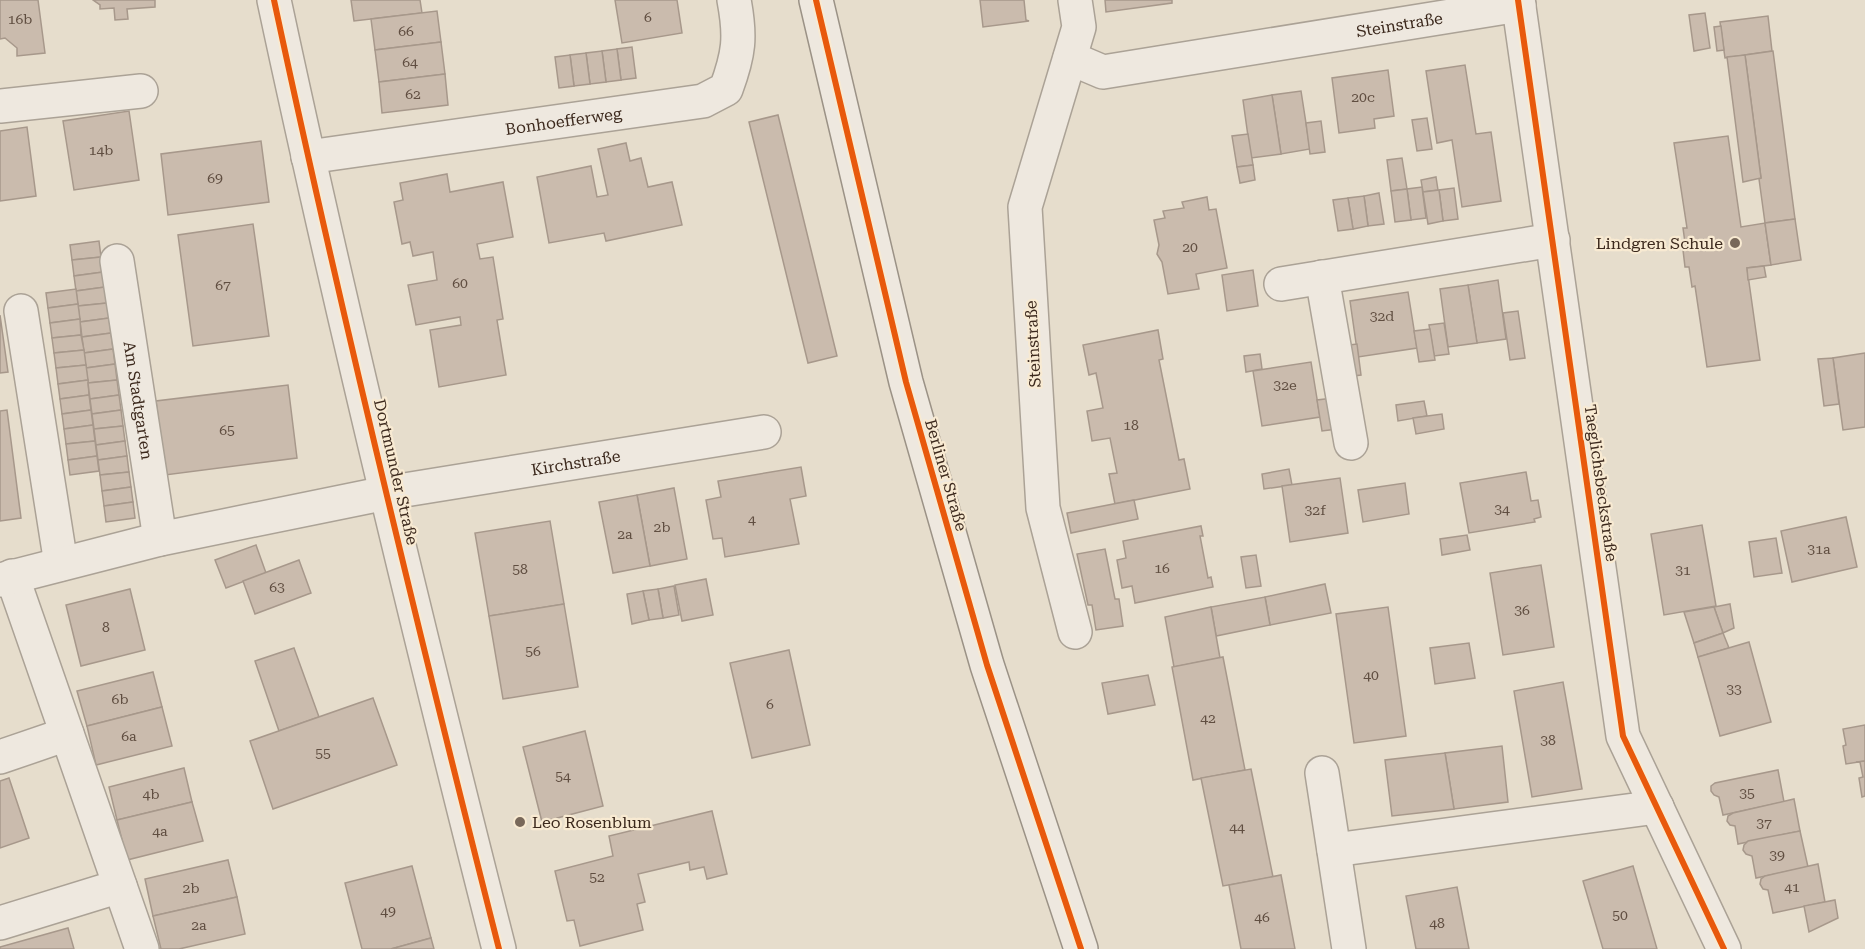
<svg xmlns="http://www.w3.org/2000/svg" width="1865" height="949" font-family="'Roboto Serif',serif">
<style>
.building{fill:#cabbad;stroke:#a7988b;stroke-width:1.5}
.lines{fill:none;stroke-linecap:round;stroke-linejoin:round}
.minor-casing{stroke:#aba296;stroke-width:36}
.secondary-casing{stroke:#9b9286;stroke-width:36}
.minor{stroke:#eee8df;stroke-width:33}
.secondary{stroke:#eee8df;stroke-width:33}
.cycleway-casing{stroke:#f8ead2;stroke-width:10}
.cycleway{stroke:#e8590c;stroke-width:6}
.poi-dot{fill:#78685a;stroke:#f8ead2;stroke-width:2}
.labels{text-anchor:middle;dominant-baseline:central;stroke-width:4.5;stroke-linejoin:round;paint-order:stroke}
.number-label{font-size:14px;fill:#604e41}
.street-label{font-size:16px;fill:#3c291d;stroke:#f8ead2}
.poi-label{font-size:16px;fill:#3c291d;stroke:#f8ead2;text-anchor:end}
</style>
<rect width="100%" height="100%" fill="#e6ddcc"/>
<g class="building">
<polygon points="0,0 38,0 45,53 17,56 17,48 5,38 0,39"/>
<polygon points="93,0 155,0 155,7 127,9 128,19 115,20 114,8 100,9 100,5"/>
<polygon points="351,0 420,0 422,13 354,21"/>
<polygon points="615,0 677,0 682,33 622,43"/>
<polygon points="980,0 1024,0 1026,20 1029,21 983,27"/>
<polygon points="1105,0 1172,0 1172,3 1106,12"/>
<polygon points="437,11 441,42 375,50 371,19"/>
<polygon points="1705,13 1710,48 1694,51 1689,15"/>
<polygon points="1768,16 1772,51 1725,58 1720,22"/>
<polygon points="1721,26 1724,50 1717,51 1714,27"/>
<polygon points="441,42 445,74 379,82 375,50"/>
<polygon points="632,47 636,78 621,80 617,49"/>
<polygon points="617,49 621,80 606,82 602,51"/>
<polygon points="602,51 606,82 590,84 586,53"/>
<polygon points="1773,51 1795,219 1765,223 1759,179 1761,178 1745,55"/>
<polygon points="586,53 590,84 574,86 570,55"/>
<polygon points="570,55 574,86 559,88 555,57"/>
<polygon points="1745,55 1761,178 1743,182 1727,57"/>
<polygon points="1465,65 1476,134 1491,132 1501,201 1462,207 1452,140 1437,143 1426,71"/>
<polygon points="1388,70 1394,116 1374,119 1375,128 1339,133 1332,78"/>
<polygon points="445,74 448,105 382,113 379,82"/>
<polygon points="1301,91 1310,149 1281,154 1272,95"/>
<polygon points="1272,95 1281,154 1251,158 1243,100"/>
<polygon points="129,111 139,180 74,190 63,121"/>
<polygon points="778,115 837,356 808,363 749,122"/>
<polygon points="1427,118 1432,149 1417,151 1412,120"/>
<polygon points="1321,121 1325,152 1310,154 1306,123"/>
<polygon points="27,127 36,196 0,201 0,131"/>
<polygon points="1248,134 1253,165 1237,167 1232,136"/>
<polygon points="1728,136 1741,227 1765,223 1771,265 1747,268 1760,360 1707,367 1695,286 1692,287 1689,267 1685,267 1683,250 1686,250 1683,228 1687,228 1674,143"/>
<polygon points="261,141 269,202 168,215 161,154"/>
<polygon points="626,143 630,161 641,158 648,187 672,182 682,225 606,241 604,233 549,243 537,177 591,166 597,197 608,195 598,149"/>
<polygon points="1402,158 1407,189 1391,191 1387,160"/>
<polygon points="1253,165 1255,180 1240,183 1237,167"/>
<polygon points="447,174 450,192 503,182 513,237 477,244 480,259 493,257 503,319 497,320 506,375 439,387 430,330 461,325 460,317 416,325 408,285 437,280 433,252 413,256 410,242 402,244 394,202 403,200 400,183"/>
<polygon points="1436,177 1438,190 1423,192 1421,180"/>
<polygon points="1422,187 1426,218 1411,220 1407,189"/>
<polygon points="1454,188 1458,219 1443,221 1439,190"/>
<polygon points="1407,189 1411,220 1395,222 1391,191"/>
<polygon points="1439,190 1443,221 1428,224 1423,192"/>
<polygon points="1379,193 1384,224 1368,226 1364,196"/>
<polygon points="1364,196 1368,226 1353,229 1348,198"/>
<polygon points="1207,197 1209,210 1216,209 1227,268 1196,274 1199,289 1168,294 1162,262 1157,254 1159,245 1154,220 1165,218 1163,211 1184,208 1182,202"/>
<polygon points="1348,198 1353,229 1338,231 1333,200"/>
<polygon points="1795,219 1801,260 1771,265 1765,223"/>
<polygon points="253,224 269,336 193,346 178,235"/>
<polygon points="99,241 101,257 72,260 70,245"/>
<polygon points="101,257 103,272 74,276 72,260"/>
<polygon points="1764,266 1766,277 1748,280 1747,268"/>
<polygon points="1253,270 1258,306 1227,311 1222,275"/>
<polygon points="103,272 105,287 76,291 74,276"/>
<polygon points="1498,280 1506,339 1477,343 1468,285"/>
<polygon points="1468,285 1477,343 1448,347 1440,289"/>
<polygon points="105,287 107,303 78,306 76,291"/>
<polygon points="76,289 78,304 48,308 46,293"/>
<polygon points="1408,292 1417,348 1358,357 1350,301"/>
<polygon points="107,303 109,318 80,322 78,306"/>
<polygon points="78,304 80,319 50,323 48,308"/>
<polygon points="1518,311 1525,358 1510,360 1503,313"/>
<polygon points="0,315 8,372 0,373"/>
<polygon points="109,318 111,333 82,337 80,322"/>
<polygon points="80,319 81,335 52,338 50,323"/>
<polygon points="1444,323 1449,354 1434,356 1429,325"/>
<polygon points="1430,329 1435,360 1419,362 1414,331"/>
<polygon points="1158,330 1163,359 1159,360 1179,460 1184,459 1190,489 1115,504 1109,474 1117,473 1110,438 1092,441 1087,411 1103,408 1096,373 1089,375 1083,345"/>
<polygon points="111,333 113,349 84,353 82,337"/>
<polygon points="81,335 84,350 54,353 52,338"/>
<polygon points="1357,344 1361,375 1346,377 1341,346"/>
<polygon points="113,349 115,364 86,368 84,353"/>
<polygon points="84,350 86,365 56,368 54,353"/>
<polygon points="1865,353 1865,427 1843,430 1833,358"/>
<polygon points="1260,354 1262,369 1246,372 1244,356"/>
<polygon points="1833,358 1839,404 1824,406 1818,359"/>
<polygon points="1311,362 1320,417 1262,426 1253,371"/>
<polygon points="115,364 117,380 88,383 86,368"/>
<polygon points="86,365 88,380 58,384 56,368"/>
<polygon points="88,380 89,395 60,399 58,384"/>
<polygon points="117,380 119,395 90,399 88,383"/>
<polygon points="288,385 297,458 165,475 156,401"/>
<polygon points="89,395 91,410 62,414 60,399"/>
<polygon points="119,395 121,410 92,414 90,399"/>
<polygon points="1333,398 1337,429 1322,431 1317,400"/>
<polygon points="1424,401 1427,416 1398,421 1396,405"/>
<polygon points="7,410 21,518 0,521 0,411"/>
<polygon points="91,410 93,425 64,429 62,414"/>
<polygon points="121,410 123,426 94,429 92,414"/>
<polygon points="1442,414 1444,429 1416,434 1413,418"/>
<polygon points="93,425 95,441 66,444 64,429"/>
<polygon points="123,426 125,441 96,445 94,429"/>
<polygon points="95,441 97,456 68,460 66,444"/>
<polygon points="125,441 127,456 98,460 96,445"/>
<polygon points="97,456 99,471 70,475 68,460"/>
<polygon points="127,456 129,472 100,475 98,460"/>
<polygon points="801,467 806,496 790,499 799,544 725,557 722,538 713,539 706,500 721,497 718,481"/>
<polygon points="1289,469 1292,485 1264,489 1262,474"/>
<polygon points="129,472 131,487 102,491 100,475"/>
<polygon points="1526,472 1531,501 1538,500 1541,517 1534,519 1535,522 1469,533 1460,483"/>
<polygon points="1340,478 1348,533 1290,542 1282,486"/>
<polygon points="1405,483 1409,514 1363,522 1358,490"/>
<polygon points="131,487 133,502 104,506 102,491"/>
<polygon points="674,488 687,559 650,566 637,495"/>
<polygon points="637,495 650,566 613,573 599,502"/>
<polygon points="1134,500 1138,519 1071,533 1067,513"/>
<polygon points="133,502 135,518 106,522 104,506"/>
<polygon points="1846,517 1857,567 1792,582 1781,531"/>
<polygon points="550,521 564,604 489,616 475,533"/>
<polygon points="1702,525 1716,606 1664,615 1651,534"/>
<polygon points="1201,526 1203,536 1200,536 1208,578 1211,577 1213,587 1135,603 1132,586 1122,588 1117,560 1126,558 1123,541"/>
<polygon points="1467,535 1470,550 1442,555 1440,539"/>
<polygon points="1776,538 1782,573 1754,577 1749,542"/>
<polygon points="256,545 266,573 226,588 215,560"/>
<polygon points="1105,549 1115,599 1119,599 1123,626 1096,630 1092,605 1088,605 1077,554"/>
<polygon points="1256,555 1261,586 1246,588 1241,557"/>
<polygon points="299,560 311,593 255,614 243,581"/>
<polygon points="1541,565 1554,647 1503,655 1490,573"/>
<polygon points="706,579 713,615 682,621 675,585"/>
<polygon points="1325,584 1331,613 1270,625 1265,597"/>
<polygon points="674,586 679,615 663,618 658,589"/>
<polygon points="130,589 145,650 81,666 66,605"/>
<polygon points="658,589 663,618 649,620 643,591"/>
<polygon points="643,591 649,620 632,624 627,594"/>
<polygon points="1265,597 1270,625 1216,636 1211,607"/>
<polygon points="564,604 578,687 503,699 489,616"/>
<polygon points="1730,604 1734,628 1723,633 1714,607"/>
<polygon points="1211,607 1220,658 1174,667 1165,617"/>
<polygon points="1388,607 1406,736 1354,743 1336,614"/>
<polygon points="1714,607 1723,633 1694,643 1684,612"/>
<polygon points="1723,633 1729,648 1698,657 1694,643"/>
<polygon points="1749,642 1771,722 1720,736 1698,657"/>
<polygon points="1469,643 1475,678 1435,684 1430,648"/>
<polygon points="294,648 319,717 279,731 255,661"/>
<polygon points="789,650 810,745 752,758 730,663"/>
<polygon points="1223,657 1245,770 1193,780 1172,667"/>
<polygon points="153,672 162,707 87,726 77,691"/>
<polygon points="1148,675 1155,705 1108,714 1102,683"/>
<polygon points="1563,682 1582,789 1532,797 1514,691"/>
<polygon points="373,698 397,765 273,809 250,741"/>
<polygon points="162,707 172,746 96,765 87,726"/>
<polygon points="1865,725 1865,761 1846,764 1843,746 1846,745 1843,729"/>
<polygon points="585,731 603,806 542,822 523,747"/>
<polygon points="1502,746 1508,802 1454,809 1445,753"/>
<polygon points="1445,753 1454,809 1392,816 1385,760"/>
<polygon points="1865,761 1865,796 1862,797 1859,778 1863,777 1860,762 1856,762"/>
<polygon points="184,768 192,802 117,820 109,787"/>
<polygon points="1251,769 1273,877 1223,886 1201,778"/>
<polygon points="1778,770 1784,802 1723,815 1719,797 1714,795 1711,791 1711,786 1715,783"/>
<polygon points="9,778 29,838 0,848 0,781"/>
<polygon points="1794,799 1800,831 1738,844 1735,826 1730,825 1727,821 1728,816 1733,813"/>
<polygon points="192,802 203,841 127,860 117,820"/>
<polygon points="712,811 727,874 707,879 704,867 690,870 689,862 638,874 645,902 637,904 643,930 580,946 574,920 567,921 555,871 613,856 609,836"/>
<polygon points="1800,831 1808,867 1756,878 1752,856 1746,854 1743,850 1744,845 1748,841"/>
<polygon points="228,860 237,897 153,916 145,879"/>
<polygon points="1818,864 1825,902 1773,913 1768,890 1763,889 1760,884 1761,879 1765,876"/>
<polygon points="412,866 431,938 391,949 362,949 345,883"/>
<polygon points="1633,866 1657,949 1603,949 1583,881"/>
<polygon points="1281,875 1295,949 1241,949 1229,885"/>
<polygon points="1457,887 1469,949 1416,949 1406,896"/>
<polygon points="237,897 245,934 179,949 161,949 153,916"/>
<polygon points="1835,900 1838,918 1809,932 1804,906"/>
<polygon points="68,928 74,949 0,949 0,947"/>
<polygon points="431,938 434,949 391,949"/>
</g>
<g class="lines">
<defs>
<g id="minor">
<path d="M274,0C342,318 419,634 499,949"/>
<polyline points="1518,0 1623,736 1724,949"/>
<path id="s1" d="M1070,58L1103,72L1519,5"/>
<polyline points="0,106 141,91"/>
<path id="s2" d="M308,157L703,101L726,89C739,54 741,37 734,0"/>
<path id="s3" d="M117,261L160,539"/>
<polyline points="1322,277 1351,443"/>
<polyline points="1281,284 1553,240"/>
<polyline points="21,311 61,564"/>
<polyline points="12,576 142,949"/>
<path id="s4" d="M0,580L160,539L386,493L764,432"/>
<polyline points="1075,632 1043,508 1025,207 1079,27 1075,0"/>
<polyline points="0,757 67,734"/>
<polyline points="1322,773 1349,949"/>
<polyline points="1334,850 1657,807"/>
<polyline points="0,923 120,886"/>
</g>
<polyline id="secondary" points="816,0 906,382 987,665 1081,949"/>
</defs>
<use href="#minor" class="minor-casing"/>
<use href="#secondary" class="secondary-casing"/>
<use href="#minor" class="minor"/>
<use href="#secondary" class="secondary"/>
<defs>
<g id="cycleway">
<path d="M274,0C342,318 419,634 499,949"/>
<polyline points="816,0 906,382 987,665 1081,949"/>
<polyline points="1518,0 1623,736 1724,949"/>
</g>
</defs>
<use href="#cycleway" class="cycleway-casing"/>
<use href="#cycleway" class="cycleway"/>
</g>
<g class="poi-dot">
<circle cx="1735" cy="243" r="6"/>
<circle cx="520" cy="822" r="6"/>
</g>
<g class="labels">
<g class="number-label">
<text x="648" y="17">6</text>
<text x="20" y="19">16b</text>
<text x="406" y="31">66</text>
<text x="410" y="62">64</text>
<text x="413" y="94">62</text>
<text x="1363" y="97">20c</text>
<text x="101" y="150">14b</text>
<text x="215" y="178">69</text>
<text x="1190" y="247">20</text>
<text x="460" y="283">60</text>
<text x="223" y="285">67</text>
<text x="1382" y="316">32d</text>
<text x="1285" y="385">32e</text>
<text x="1131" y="425">18</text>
<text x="227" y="430">65</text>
<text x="1502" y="509">34</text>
<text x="1315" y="510">32f</text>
<text x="752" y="519">4</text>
<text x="662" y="527">2b</text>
<text x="625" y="534">2a</text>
<text x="1819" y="549">31a</text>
<text x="1162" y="568">16</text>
<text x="520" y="569">58</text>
<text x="1683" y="570">31</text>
<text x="277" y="587">63</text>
<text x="1522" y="610">36</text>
<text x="106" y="627">8</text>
<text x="533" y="651">56</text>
<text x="1371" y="675">40</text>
<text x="1734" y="689">33</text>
<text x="120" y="699">6b</text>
<text x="770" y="704">6</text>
<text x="1208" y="718">42</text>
<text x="129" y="736">6a</text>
<text x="1548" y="740">38</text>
<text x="323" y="753">55</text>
<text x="563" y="776">54</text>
<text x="1747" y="793">35</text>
<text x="151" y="794">4b</text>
<text x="1764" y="823">37</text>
<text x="1237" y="827">44</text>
<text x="160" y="831">4a</text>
<text x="1777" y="855">39</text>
<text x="597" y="877">52</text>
<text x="1792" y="887">41</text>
<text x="191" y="888">2b</text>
<text x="388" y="911">49</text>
<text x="1620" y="915">50</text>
<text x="1262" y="917">46</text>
<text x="1437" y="923">48</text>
<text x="199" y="925">2a</text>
</g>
<g class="street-label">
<text stroke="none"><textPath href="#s1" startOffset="336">Steinstraße</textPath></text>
<text stroke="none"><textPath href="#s2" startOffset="258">Bonhoefferweg</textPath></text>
<text transform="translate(1033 344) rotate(-93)">Steinstraße</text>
<text stroke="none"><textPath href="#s3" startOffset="141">Am Stadtgarten</textPath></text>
<text stroke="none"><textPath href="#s4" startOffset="588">Kirchstraße</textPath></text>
<text transform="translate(396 472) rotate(77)">Dortmunder Straße</text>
<text transform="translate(946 475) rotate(74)">Berliner Straße</text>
<text transform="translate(1601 483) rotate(82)">Taeglichsbeckstraße</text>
</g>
<g class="poi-label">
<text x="1723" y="243">Lindgren Schule</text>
<text x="532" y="822" text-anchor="start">Leo Rosenblum</text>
</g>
</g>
</svg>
